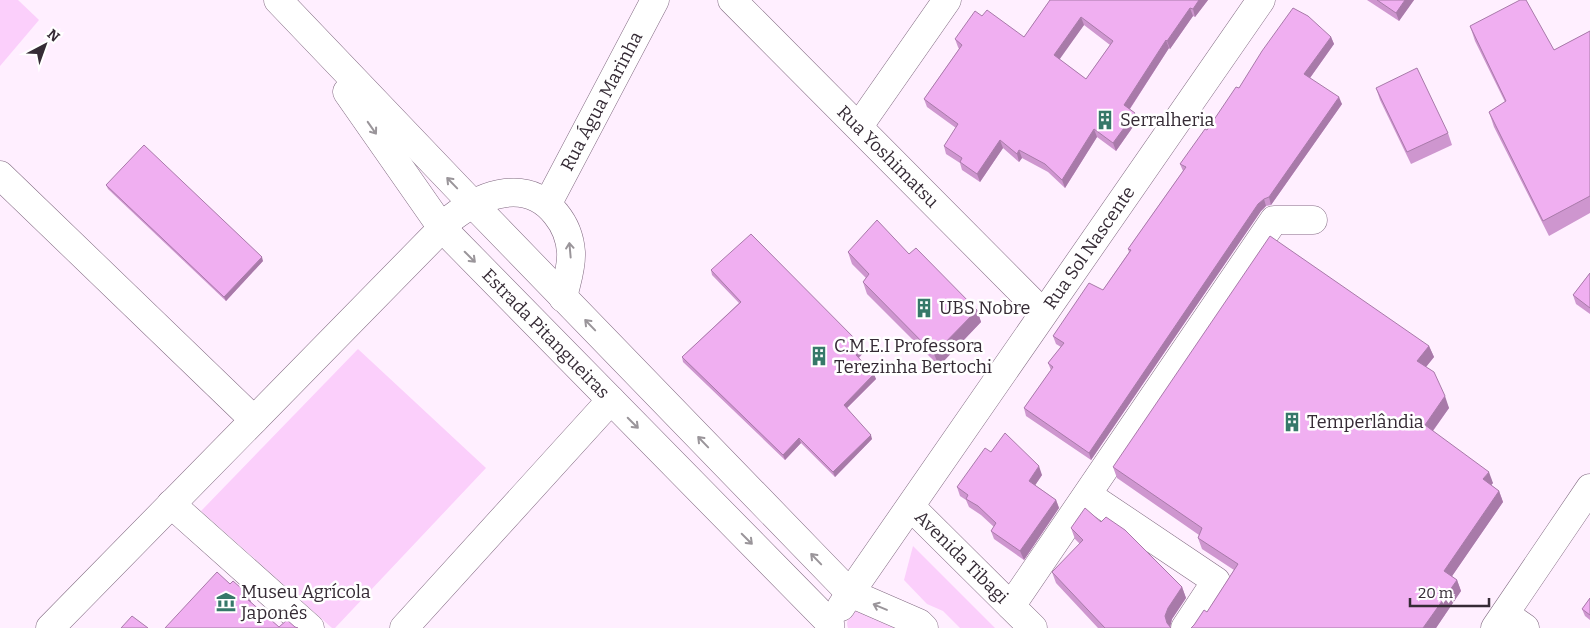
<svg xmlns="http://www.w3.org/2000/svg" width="1590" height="628" font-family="Bitter,serif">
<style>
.green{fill:#fbcffb}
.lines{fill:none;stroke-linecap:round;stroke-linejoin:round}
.minor-casing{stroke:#816a81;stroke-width:29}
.minor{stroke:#fff;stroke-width:28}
.wall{fill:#ce96cf;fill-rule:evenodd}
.shaded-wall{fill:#a87aa9}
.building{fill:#f0aff1;stroke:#a87aa9;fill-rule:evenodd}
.oneway{stroke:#9a959a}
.labels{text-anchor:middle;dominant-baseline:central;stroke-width:5;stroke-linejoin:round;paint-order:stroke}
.street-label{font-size:18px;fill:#352b35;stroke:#fff}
.poi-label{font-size:18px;fill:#352b35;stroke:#fff;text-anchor:start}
</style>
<rect width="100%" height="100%" fill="#ffefff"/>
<g class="green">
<polygon points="0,0 18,0 39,20 0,66"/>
<polygon points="358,349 486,468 335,628 332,628 201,511"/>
<polygon points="913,546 995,628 960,628 943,611 927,604 904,580"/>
<path d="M856,610L903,628H848C845,620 850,615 856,610Z"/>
</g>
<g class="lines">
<defs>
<g id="minor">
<path id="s1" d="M278,0L472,203L850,593L1261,0"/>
<path id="s2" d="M732,0L1043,313"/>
<path id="s3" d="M347,92L442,228L830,623V628"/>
<polyline points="859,126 947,0"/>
<polyline points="0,175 254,420"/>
<path id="s4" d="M548,203L655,0"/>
<polyline points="1088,495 1216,581 1185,628"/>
<polyline points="171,504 310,628"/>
<path id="s5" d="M911,507L1033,628"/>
<polyline points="1011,606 1274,220 1313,220"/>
<polyline points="841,607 850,593 919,623 924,628"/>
<polyline points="1505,614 1525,628"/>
<path d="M50,628L453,217C484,193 528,178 556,214C565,225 570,238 571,252C572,268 566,283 563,298"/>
<polyline points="404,628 611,400"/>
<polyline points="1495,628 1590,488"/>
</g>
</defs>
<use href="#minor" class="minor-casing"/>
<use href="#minor" class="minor"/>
</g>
<g class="wall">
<path d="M1050,0H1208L1195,17L1193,16L1170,49L1169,48L1130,109L1137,121L1116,151L1097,137L1065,188L1048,172L1022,158L1019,162L1003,148L980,182L962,170L960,163L946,154L944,146L956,128L927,107L924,99L959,49L958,47L955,39L982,16L1024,37ZM1084,25L1110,45L1086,79L1059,59Z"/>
<polygon points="1367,0 1414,0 1399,21"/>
<polygon points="1470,26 1554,50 1590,31 1590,213 1549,236 1494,127 1489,112 1505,102 1475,41"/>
<polygon points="1331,37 1334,44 1310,78 1342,104 1271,205 1266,206 1261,211 1091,460 1026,416 1024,408 1051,370 1048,363 1061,347 1056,344 1053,336 1103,290 1129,252 1128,249 1183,171 1180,164 1207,130 1239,88"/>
<polygon points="1376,88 1448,133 1452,145 1411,164 1380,100"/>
<polygon points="106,185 263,261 226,301 108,189"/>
<polygon points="848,252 909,254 977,310 981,322 939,366 867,294 863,282 866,278 852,264"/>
<polygon points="711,270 863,347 864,352 859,358 876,379 847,408 872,439 835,477 801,443 785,460 683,362 682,357 739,303 712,275"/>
<polygon points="1590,273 1590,314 1576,304 1573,295"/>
<polygon points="1429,346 1434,357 1426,367 1449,408 1433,431 1493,483 1491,485 1499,491 1503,502 1452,576 1457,580 1461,591 1436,628 1191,628 1207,612 1234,570 1202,549 1198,538 1199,535 1117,478 1113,467"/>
<polygon points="991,452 1042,475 1035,485 1056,500 1059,508 1024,560 994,539 991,531 994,527 981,515 969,507 966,500 960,496 957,487"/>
<polygon points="1101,522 1182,587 1186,598 1172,619 1170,627 1171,628 1098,628 1056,583 1052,572 1080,544 1075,539 1071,528"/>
<polygon points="1590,598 1590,620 1585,616 1582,609"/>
</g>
<g class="shaded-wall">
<polygon points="1199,0 1208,0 1195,17 1193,9"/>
<polygon points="1405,0 1414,0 1399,21 1396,13"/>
<polygon points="1190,8 1193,16 1170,49 1167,41"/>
<polygon points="1081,17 1084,25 1057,63 1054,55"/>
<polygon points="1331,37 1334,44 1307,82 1304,74"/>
<polygon points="1166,40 1169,48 1127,113 1124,105"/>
<polygon points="1339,97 1342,104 1271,205 1269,197"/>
<polygon points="1135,113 1137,121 1116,151 1113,143"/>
<polygon points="1094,129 1097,137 1065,188 1062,180"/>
<polygon points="1000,140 1003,148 980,182 977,174"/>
<polygon points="1019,150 1022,158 1019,162 1017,154"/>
<polygon points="1264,199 1266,206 1261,211 1091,460 1089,453 1258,204"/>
<polygon points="262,257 263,261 226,301 224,297"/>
<polygon points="977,310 981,322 939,366 934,354"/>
<polygon points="1429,346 1434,357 1421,373 1417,361"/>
<polygon points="863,347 864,352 857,359 856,355"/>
<polygon points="874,374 876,379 846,409 844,405"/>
<polygon points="1445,396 1449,408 1429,436 1425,425"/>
<polygon points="871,435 872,439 835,477 833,472"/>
<polygon points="799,438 801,443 785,460 783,455"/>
<polygon points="1039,466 1042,475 1032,490 1029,481"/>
<polygon points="1489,472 1493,483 1487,490 1483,479"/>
<polygon points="1499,491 1503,502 1448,582 1444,571"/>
<polygon points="1056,500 1059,508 1024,560 1020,551"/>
<polygon points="1457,580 1461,591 1436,628 1423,628"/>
<polygon points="1182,587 1186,598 1172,619 1170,628 1167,623 1165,616 1168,608"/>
<polygon points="249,595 253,608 246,598"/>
</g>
<g class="building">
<path d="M1050,0H1199L1193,9L1190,8L1167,41L1166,40L1124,105L1135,113L1113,143L1094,129L1062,180L1045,164L1019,150L1017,154L1000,140L977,174L960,162L962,158L944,146L958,124L924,99L962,45L955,39L975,11L982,16L987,10L1024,37ZM1081,17L1113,41L1086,79L1054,55Z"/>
<polygon points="1377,0 1405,0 1396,13"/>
<polygon points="1520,0 1526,0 1554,50 1590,31 1590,196 1543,221 1489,112 1506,101 1470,26"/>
<polygon points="1293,8 1308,16 1331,37 1304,74 1339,97 1269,197 1264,199 1258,204 1089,453 1024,408 1053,367 1048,363 1064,343 1053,336 1089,283 1103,290 1131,250 1128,249 1186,167 1180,164 1205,129 1207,130 1236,87 1239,88 1262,51"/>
<polygon points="1417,68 1448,133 1407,152 1376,88"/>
<polygon points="144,145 262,257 224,297 106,185"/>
<polygon points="877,220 909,254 916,248 977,310 934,354 863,282 869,274 848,252"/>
<polygon points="751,234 863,347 856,355 874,374 844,405 871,435 833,472 799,438 783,455 682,357 741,302 711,270"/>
<polygon points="1270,236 1429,346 1417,361 1434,372 1445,396 1425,425 1489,472 1483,479 1499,491 1444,571 1457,580 1423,628 1191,628 1194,625 1204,610 1207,612 1238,564 1198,538 1202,528 1113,467"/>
<polygon points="1590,273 1590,308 1573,295"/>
<polygon points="1005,433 1039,466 1029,481 1056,500 1020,551 991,531 996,523 978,506 966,499 968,495 957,487 985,448 991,452"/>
<polygon points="1085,508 1101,522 1106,517 1125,530 1182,587 1168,608 1165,616 1167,623 1171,628 1105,628 1052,572 1083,540 1071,528"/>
<polygon points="217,572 230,584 233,581 249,595 246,598 279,627 287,620 295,627 298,628 165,628"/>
<polygon points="1590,598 1590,615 1582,609"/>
<polygon points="132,616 148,628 121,628"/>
</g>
<defs><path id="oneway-shaft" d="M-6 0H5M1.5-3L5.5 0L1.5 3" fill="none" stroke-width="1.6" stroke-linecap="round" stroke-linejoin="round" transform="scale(1.25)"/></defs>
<g class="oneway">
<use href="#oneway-shaft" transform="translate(372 128) rotate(55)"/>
<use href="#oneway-shaft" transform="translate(452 183) rotate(-134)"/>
<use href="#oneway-shaft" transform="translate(570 250) rotate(-95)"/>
<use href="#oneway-shaft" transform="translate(470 257) rotate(45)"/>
<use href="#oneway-shaft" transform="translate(590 325) rotate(-134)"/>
<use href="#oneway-shaft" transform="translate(633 423) rotate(45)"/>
<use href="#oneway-shaft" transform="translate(703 442) rotate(-134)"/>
<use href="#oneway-shaft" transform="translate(747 539) rotate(45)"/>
<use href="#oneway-shaft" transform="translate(816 559) rotate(-134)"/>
<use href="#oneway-shaft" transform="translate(880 607) rotate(-157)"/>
</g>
<defs>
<symbol id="building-bare" viewBox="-9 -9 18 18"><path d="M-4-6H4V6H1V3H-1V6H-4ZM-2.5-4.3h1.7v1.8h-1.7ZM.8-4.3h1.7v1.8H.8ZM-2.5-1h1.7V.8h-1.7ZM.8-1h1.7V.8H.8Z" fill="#367869" stroke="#fff" stroke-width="2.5" paint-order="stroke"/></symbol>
<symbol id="museum-bare" viewBox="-9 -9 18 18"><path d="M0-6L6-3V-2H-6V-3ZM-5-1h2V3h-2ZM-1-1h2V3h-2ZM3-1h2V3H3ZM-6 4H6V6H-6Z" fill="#367869" stroke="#fff" stroke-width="2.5" paint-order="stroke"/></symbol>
</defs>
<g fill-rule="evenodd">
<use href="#building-bare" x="1091" y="106" width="28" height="28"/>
<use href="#building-bare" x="910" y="294" width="28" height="28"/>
<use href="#building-bare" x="805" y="342" width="28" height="28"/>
<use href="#building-bare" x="1278" y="408" width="28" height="28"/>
<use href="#museum-bare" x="212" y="588" width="28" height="28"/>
</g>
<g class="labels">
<g class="street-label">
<text stroke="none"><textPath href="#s4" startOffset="115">Rua Água Marinha</textPath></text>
<text stroke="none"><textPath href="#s2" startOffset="221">Rua Yoshimatsu</textPath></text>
<text stroke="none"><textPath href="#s1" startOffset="1244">Rua Sol Nascente</textPath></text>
<text stroke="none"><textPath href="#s3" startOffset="314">Estrada Pitangueiras</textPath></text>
<text stroke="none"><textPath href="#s5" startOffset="71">Avenida Tibagi</textPath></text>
</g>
<g class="poi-label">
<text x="1120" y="120">Serralheria</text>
<text x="939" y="308">UBS Nobre</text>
<text x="834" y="346">C.M.E.I Professora<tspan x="834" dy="21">Terezinha Bertochi</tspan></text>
<text x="1307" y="422">Temperlândia</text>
<text x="241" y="592">Museu Agrícola<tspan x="241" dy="21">Japonês</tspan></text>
</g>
</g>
<g transform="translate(45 45) rotate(41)" stroke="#ffffff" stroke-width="4" paint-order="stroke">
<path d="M0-4L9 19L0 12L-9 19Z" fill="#352b35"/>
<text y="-8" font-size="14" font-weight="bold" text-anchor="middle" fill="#352b35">N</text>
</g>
<path d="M1410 598v8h79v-8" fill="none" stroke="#352b35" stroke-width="2.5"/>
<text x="1418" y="598" font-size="15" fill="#352b35" stroke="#ffffff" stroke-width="4" paint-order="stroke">20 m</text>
</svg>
